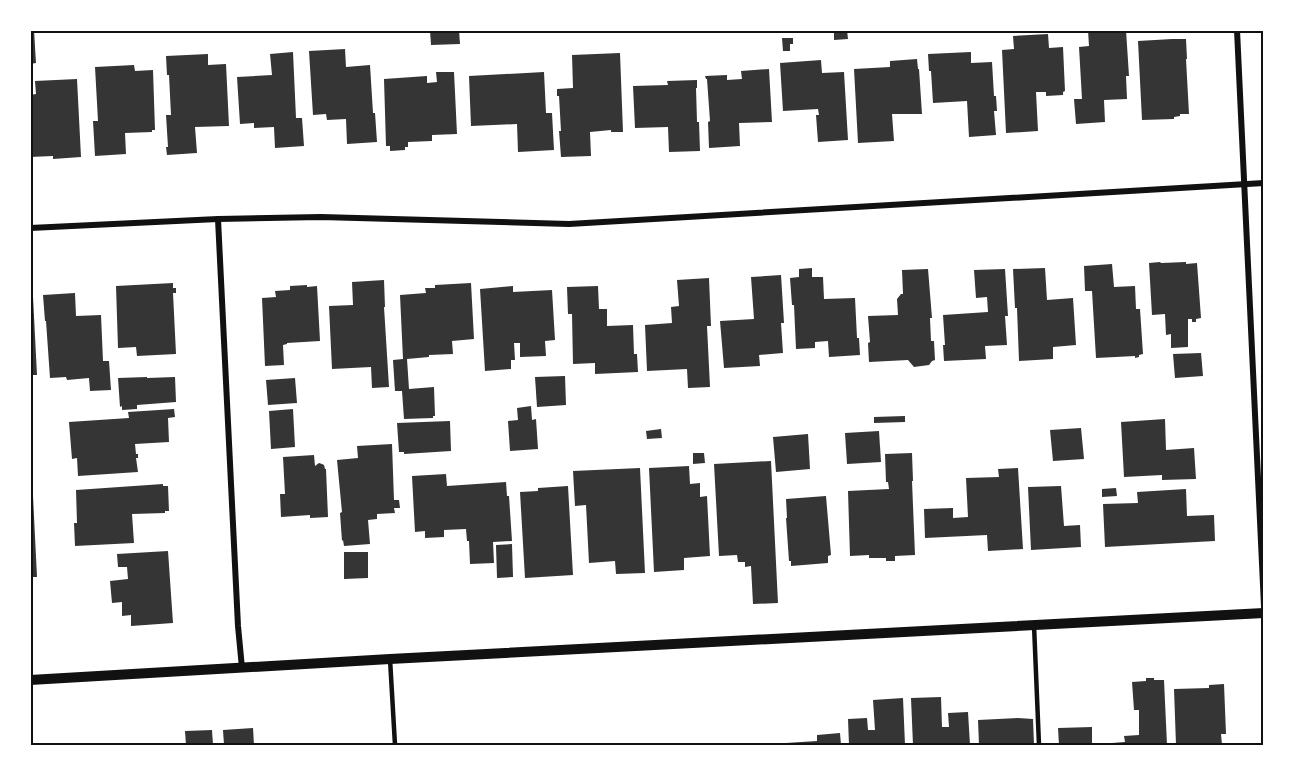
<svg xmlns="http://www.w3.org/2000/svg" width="1294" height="775" font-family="Ubuntu,sans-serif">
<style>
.building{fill:#353535}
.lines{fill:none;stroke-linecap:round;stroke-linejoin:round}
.service{stroke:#111;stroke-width:4.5}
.minor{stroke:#111;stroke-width:6}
.tertiary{stroke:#111;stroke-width:10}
.neatline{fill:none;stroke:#111;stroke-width:2}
</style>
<rect width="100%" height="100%" fill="#fff"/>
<g class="building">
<polygon points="30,30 34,30 36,63 30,64"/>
<polygon points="430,30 459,30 460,44 431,45"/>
<polygon points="834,30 847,30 848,39 834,40"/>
<polygon points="1088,30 1126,30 1129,76 1126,76 1127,99 1104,100 1105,122 1076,124 1074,99 1082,99 1079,47 1089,46"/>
<polygon points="1048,34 1049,48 1063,47 1065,91 1063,92 1063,95 1046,96 1046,92 1036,92 1038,131 1006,133 1002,50 1014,49 1013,36"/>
<polygon points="782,38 793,38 793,44 790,44 790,51 783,51"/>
<polygon points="1172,39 1186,39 1187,59 1186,59 1189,114 1180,114 1180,116 1174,117 1174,119 1142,120 1138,41"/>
<polygon points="345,49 346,67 370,65 373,113 375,113 377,142 347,144 346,119 327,120 326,114 313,115 309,51"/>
<polygon points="293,52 296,118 302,118 304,146 275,148 274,127 254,128 254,123 240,124 237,77 272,75 270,54"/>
<polygon points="971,52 971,63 992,62 994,96 996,96 997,111 994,111 996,135 969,137 967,101 933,103 931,71 929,71 928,54"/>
<polygon points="620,53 623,132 611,132 611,130 590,132 591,156 561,157 559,131 561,131 559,96 557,96 557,89 573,88 572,55"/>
<polygon points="208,54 208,65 226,64 229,126 195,127 197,153 167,155 166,147 168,147 166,115 171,115 169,75 167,75 166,56"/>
<polygon points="917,59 918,69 919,69 922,114 892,114 894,141 858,143 854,69 890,67 890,61"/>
<polygon points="821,60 822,73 844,72 848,140 818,142 816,115 819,115 818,109 783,111 780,63"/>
<polygon points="134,65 135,71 153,70 155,130 152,130 152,132 125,133 126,154 95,156 93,121 98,121 95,67"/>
<polygon points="769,69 772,122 739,123 740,146 709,148 708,122 710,121 707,79 706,79 705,76 727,75 727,80 742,79 741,71"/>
<polygon points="436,72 454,72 457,134 432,135 432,141 408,142 408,147 405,147 405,150 390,151 390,146 386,146 384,79 427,76 427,83 437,82"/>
<polygon points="544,72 546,113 552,113 554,150 518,152 517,124 471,126 469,76"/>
<polygon points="77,79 81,157 53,159 53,156 30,157 30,95 36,94 35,81"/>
<polygon points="697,80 697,88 696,88 697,122 699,122 700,151 669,152 668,127 635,128 633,86 668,85 667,81"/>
<polygon points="1160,262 1161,263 1186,262 1186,264 1197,263 1201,318 1196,319 1196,322 1192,322 1192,319 1188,319 1188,347 1171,348 1171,334 1166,335 1165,314 1152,315 1149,263"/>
<polygon points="1112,264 1114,287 1135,286 1136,309 1140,309 1143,354 1139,355 1139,357 1135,358 1135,356 1096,358 1092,291 1085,291 1084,266"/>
<polygon points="812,268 812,277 823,277 824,299 855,298 857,338 859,338 860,355 829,357 828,341 815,342 815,348 796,349 794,305 792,305 790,278 799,277 799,269"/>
<polygon points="1045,268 1047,300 1073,298 1076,345 1053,347 1053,359 1019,361 1017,308 1015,308 1013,269"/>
<polygon points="928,269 932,318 930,318 931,341 934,341 935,360 932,361 929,365 914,367 908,360 869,362 868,343 870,342 868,316 898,315 897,299 901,294 903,294 902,270"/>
<polygon points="1005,269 1008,316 1005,316 1007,345 985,346 986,359 944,361 943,345 945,345 943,315 988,312 987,297 976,298 974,270"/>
<polygon points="781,275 784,323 781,323 783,353 759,355 760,366 724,368 720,321 754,319 751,277"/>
<polygon points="709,278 711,326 707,326 710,387 688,388 687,369 647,371 645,325 672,323 671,307 679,306 677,280"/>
<polygon points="384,280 385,307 384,307 389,387 372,388 371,367 332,369 329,306 353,305 352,282"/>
<polygon points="173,283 173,288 176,288 176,293 173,293 176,354 137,356 136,347 118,348 116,286"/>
<polygon points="471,283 474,339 452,341 453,354 429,355 429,357 407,359 409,389 434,387 435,416 433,416 433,418 404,419 402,391 395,391 393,360 403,359 400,295 426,293 425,288 435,288 435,285"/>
<polygon points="307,285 307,287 317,286 320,341 287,343 287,344 283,345 284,365 265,366 262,298 276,297 275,291 290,290 290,286"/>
<polygon points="513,286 513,292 552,290 555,340 545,341 546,356 520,357 520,343 514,343 515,360 511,360 511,369 485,371 480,289"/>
<polygon points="598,286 599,309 607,309 607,326 633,325 634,354 637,354 638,372 595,374 595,363 573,364 572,314 568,314 567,287"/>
<polygon points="75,293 76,316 101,315 103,361 109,361 111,390 90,391 89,378 67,380 66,377 50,378 46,321 45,321 43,295"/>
<polygon points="30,297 33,297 37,375 30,375"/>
<polygon points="1201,353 1203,376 1175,378 1173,354"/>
<polygon points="565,376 566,405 537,407 535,377"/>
<polygon points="147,377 147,378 175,377 176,402 137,405 137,409 122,410 122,406 120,407 118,378"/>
<polygon points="295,378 297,403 268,405 266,380"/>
<polygon points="531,406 532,420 536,419 538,449 510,451 508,421 518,420 517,408"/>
<polygon points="174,409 175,417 168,418 169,442 135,444 136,454 138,454 138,458 136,458 138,472 78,476 77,458 72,459 69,422 129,418 128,412"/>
<polygon points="293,409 295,447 271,449 269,411"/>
<polygon points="905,416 905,422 874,423 874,417"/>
<polygon points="1165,419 1166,450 1194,448 1196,479 1162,480 1162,475 1124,477 1121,422"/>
<polygon points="450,421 451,451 404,454 404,452 399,452 397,423"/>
<polygon points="1081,428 1084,459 1053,461 1050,430"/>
<polygon points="661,429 662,438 647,439 646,431"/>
<polygon points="879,431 881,462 847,464 845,433"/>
<polygon points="808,434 810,469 776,472 773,437"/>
<polygon points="392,444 394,500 399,500 400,508 394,508 395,513 377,514 377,519 368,520 370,544 344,546 343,540 342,541 340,513 342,512 337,460 358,458 357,446"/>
<polygon points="693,453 704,453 705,463 693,464"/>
<polygon points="912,453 913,481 912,481 915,555 895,556 895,561 886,561 886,558 869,558 869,555 850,556 848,491 889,489 888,482 886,482 885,454"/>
<polygon points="314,455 315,466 319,463 322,464 324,465 325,469 326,469 328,517 310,518 310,515 281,517 280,494 285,494 283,457"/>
<polygon points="771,461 778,603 753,604 751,566 745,567 745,562 738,562 737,555 719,556 714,464"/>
<polygon points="689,466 690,484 700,483 700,497 707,496 710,556 684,558 684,570 654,572 649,468"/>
<polygon points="640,468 645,573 616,574 615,561 589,563 586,505 575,506 573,471"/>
<polygon points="1018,468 1023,549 988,551 987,535 925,538 924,509 953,508 953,518 968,517 966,478 999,477 998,469"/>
<polygon points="446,474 447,486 506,482 507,496 509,496 512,541 493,542 494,563 470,564 469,541 467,541 466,529 444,530 444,537 425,538 425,531 415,532 412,476"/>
<polygon points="163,484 163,486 168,486 169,511 165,511 165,513 132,514 134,543 75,546 74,523 77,523 76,490"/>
<polygon points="568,486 573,575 525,578 520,492 538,491 538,488"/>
<polygon points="1061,486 1064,526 1080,525 1081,547 1031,550 1028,487"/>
<polygon points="1116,488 1117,496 1102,497 1102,489"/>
<polygon points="1186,489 1187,516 1214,515 1215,541 1105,547 1103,504 1138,503 1137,492"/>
<polygon points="30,496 33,496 37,577 30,577"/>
<polygon points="826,496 831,555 828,556 828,563 791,566 791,561 789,561 786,518 787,518 786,499"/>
<polygon points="512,544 513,577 497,578 496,545"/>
<polygon points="168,551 173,623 131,626 131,615 122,616 122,602 112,603 110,581 128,579 127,567 118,567 117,554"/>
<polygon points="344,552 368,552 368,578 344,579"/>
<polygon points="1146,678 1154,678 1154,680 1164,680 1167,745 1112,745 1112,743 1125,742 1124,736 1139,735 1139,710 1134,710 1132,682 1146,681"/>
<polygon points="1224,684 1226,734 1221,734 1222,745 1176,745 1174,689 1209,688 1209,685"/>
<polygon points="941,697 942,727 949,727 948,713 968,712 970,745 913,745 911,698"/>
<polygon points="903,698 905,745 849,745 848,719 867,718 868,730 875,730 873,700"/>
<polygon points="1018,718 1033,719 1034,745 979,745 978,720"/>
<polygon points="1092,727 1092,745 1059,745 1058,728"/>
<polygon points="253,728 254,745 224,745 223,730"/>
<polygon points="212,730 213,745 186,745 185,731"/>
<polygon points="840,733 841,745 786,745 786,743 817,741 817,735"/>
</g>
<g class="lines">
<g class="service">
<polyline points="1034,625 1039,745"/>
<polyline points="390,659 395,745"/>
</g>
<g class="minor">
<polyline points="1237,30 1264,606"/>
<polyline points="218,219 238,626 242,668"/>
<polyline points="30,228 218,219 321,217 569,224 1264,183"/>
</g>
<polyline class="tertiary" points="30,680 390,659 1264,613"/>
</g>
<rect width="1294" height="775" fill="none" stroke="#ffffff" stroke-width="63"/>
<rect x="32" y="32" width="1230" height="712" class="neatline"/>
</svg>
